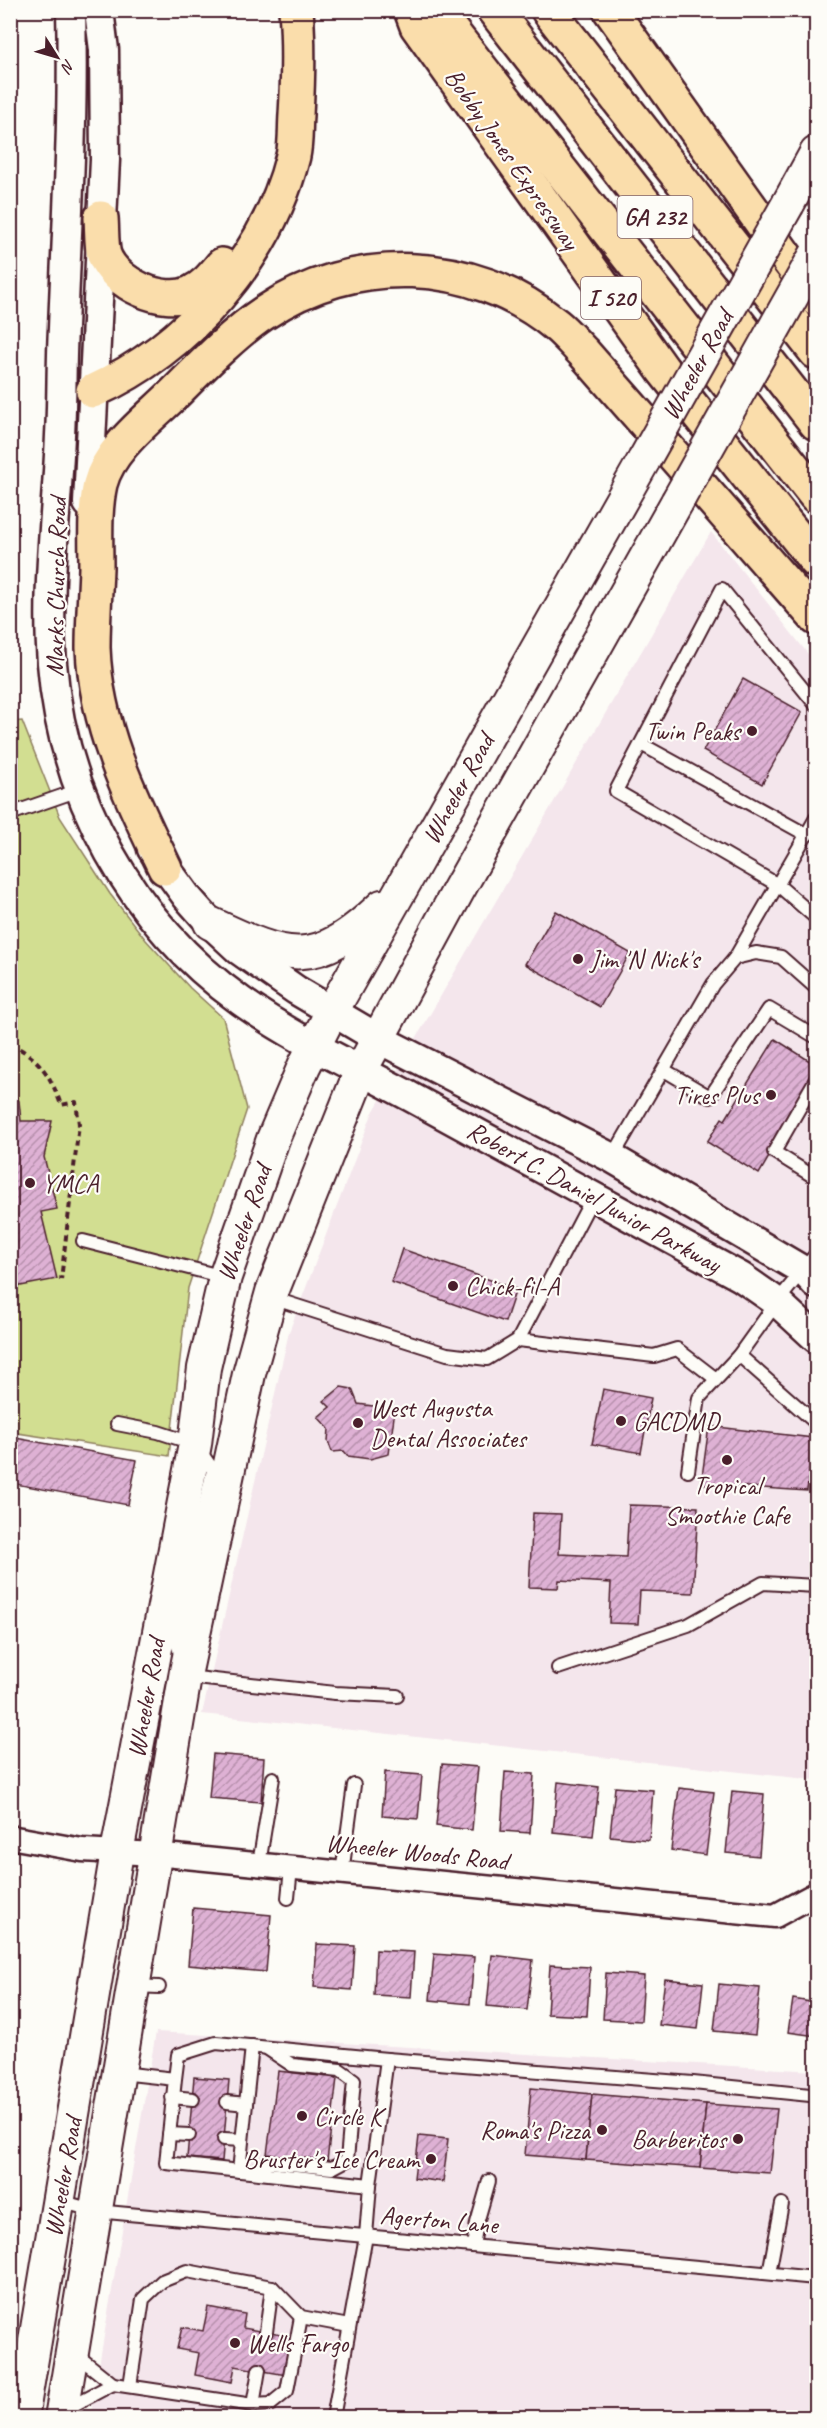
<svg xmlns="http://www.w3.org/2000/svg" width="827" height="2428" font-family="Caveat,sans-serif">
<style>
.built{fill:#f4e6ec}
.green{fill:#d2de91;stroke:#8e7e5e;stroke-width:1.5}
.building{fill:url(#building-hatch);stroke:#4a1f2b;stroke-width:1.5}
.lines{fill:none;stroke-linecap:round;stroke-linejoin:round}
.service-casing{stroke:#4a1f2b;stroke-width:16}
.minor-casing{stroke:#4a1f2b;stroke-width:27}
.tertiary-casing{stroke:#4a1f2b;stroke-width:33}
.secondary-casing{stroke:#4a1f2b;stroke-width:36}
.motorway-casing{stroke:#4a1f2b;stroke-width:38}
.path{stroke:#4a1f2b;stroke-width:4;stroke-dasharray:6 4.5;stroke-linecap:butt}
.service{stroke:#fdfcf7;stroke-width:12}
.minor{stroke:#fdfcf7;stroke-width:22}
.tertiary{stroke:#fdfcf7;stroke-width:28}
.secondary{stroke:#fdfcf7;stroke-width:32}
.motorway{stroke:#faddab;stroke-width:33}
.secondary-bridge-casing{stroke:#4a1f2b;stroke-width:36;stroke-linecap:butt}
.secondary-bridge{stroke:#fdfcf7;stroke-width:32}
.poi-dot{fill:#4a1f2b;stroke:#fdfcf7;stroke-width:2}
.labels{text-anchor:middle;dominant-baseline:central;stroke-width:4.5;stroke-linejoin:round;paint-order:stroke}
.shield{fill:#fdfcf7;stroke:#806168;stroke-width:1.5}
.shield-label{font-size:24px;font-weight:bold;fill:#4a1f2b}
.street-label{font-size:26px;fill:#4a1f2b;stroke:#fdfcf7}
.poi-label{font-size:26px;fill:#4a1f2b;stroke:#fdfcf7;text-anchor:start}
</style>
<defs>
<pattern id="building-hatch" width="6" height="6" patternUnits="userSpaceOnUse" patternTransform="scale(1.5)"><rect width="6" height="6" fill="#deb1d4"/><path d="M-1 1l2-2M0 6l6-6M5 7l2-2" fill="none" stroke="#b68fac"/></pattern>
</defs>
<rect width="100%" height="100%" fill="#fdfcf7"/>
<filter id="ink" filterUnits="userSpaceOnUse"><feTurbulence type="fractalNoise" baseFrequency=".0167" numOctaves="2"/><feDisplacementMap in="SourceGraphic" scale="12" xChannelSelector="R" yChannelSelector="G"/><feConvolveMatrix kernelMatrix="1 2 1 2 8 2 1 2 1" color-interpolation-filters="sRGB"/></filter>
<g filter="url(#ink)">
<g class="built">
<polygon points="711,532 816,664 816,1780 202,1714 289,1332 372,1114"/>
<polygon points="156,2032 816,2071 816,2417 90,2418"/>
</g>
<polygon class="green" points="22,721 60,817 110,894 146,940 190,988 223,1018 247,1109 188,1288 169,1456 11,1432 10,722"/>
<g class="building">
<polygon points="743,679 802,712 762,784 703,751"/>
<polygon points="556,911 630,953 600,1007 525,964"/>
<polygon points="775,1039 816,1065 816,1072 770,1148 773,1150 759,1174 707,1142 722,1118 725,1120"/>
<polygon points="13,1090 19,1101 21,1121 52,1121 44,1157 57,1209 41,1212 57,1279 10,1288 10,1091"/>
<polygon points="402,1249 516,1289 505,1322 391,1282"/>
<polygon points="341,1387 352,1389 358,1404 395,1409 389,1454 370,1459 348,1456 344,1451 332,1452 328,1441 329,1429 318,1417 330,1407 324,1401"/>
<polygon points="603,1389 651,1398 641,1453 592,1444"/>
<polygon points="709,1426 813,1438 807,1491 701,1484"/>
<polygon points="10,1437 137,1460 128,1505 10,1483"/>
<polygon points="629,1505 698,1507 693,1593 640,1591 638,1624 609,1623 611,1583 559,1580 558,1588 529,1587 533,1513 561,1514 559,1554 626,1557"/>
<polygon points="213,1754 264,1758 261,1802 209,1798"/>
<polygon points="442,1764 478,1767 472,1830 436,1826"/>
<polygon points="385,1772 422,1775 418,1819 382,1816"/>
<polygon points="505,1772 534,1774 530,1833 501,1831"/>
<polygon points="558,1782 599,1787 593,1836 553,1832"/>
<polygon points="615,1787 653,1790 649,1840 610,1836"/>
<polygon points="679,1788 714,1792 706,1855 671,1850"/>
<polygon points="732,1791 764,1794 759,1856 726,1853"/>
<polygon points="193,1908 271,1915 266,1972 188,1965"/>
<polygon points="317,1944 355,1946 352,1990 314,1987"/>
<polygon points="376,1950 414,1952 411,1997 374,1995"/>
<polygon points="434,1954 474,1957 470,2004 430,2000"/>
<polygon points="492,1955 533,1960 527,2010 487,2006"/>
<polygon points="550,1965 590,1967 587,2016 547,2014"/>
<polygon points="606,1973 644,1976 641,2021 603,2019"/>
<polygon points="665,1979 703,1983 698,2029 659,2025"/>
<polygon points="719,1984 760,1988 755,2035 714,2031"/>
<polygon points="793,1999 816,2003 816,2036 788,2032"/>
<polygon points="278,2071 337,2078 327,2161 267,2154"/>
<polygon points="194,2077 229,2080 222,2161 187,2158"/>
<polygon points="531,2088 592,2094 586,2160 525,2155"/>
<polygon points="592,2094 706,2104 700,2168 586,2160"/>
<polygon points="706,2104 777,2109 770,2173 700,2168"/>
<polygon points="419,2136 448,2139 443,2182 414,2178"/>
<polygon points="208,2307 245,2314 243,2328 293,2337 286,2375 235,2366 232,2382 195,2375 199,2353 177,2349 182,2327 203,2331"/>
</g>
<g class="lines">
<defs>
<g id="service">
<polyline points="816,705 722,589 616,791 778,885 816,918"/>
<polyline points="641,744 807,835"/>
<polyline points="10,814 79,790"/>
<polyline points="735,958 816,818"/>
<polyline points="664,1070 710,1097 769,1009 816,1037"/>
<polyline points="816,1079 774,1152 811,1175 816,1167"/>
<polyline points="612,1158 713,984 735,958 756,953 781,957 816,988"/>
<polyline points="593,1197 518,1340 654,1356 677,1349 716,1379"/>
<polyline points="83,1241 224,1277"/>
<polyline points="272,1298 447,1354 487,1359 518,1340"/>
<polyline points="739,1355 816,1423"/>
<polyline points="117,1424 158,1432 195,1444 213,1470 175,1637 181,1656"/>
<polyline points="688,1471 699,1398 739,1355 777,1302 816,1254"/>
<polyline points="558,1668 688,1625 763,1583 816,1586"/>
<polyline points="187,1677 335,1693 397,1696"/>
<polyline points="259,1864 273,1778"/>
<polyline points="342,1873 354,1785"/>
<polyline points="288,1898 291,1868"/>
<polyline points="134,1986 159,1987"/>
<polyline points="387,2059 693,2083 810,2095"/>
<polyline points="121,2073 175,2079 166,2163 370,2185 387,2059 216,2043 178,2055 175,2079"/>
<polyline points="172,2097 193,2099"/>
<polyline points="227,2102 246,2104"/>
<polyline points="169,2134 189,2135"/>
<polyline points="224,2139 242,2140"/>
<polyline points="239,2171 252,2046"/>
<polyline points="254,2172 269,2162 332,2168 347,2160 354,2080 340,2070 292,2065 268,2049"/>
<polyline points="60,2201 96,2211 816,2278"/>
<polyline points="473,2246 477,2223 489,2181"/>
<polyline points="769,2273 782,2204"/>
<polyline points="266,2332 272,2287"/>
<polyline points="113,2384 253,2405 271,2404 287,2391 301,2317"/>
<polyline points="130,2386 143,2299 162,2281 187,2271 272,2287 301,2317 349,2326"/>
<polyline points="253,2405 259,2370"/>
<polyline points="66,2409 113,2384 74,2353"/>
<polyline points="333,2418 366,2236 370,2185"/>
</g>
<polyline id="minor" points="10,1837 82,1850 155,1854 775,1916 814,1895"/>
<g id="tertiary">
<path d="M71,10C74,117 67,222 63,328C61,364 62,399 60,435C57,510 46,587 52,663C62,796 132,923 241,1001C294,1039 354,1066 411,1097C521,1158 631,1217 741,1277L777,1302L816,1338"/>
<polyline points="88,503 105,160 104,50 99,10"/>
<polyline points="152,849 187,897 210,923 239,950 296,990 379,1039 612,1158 804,1271 816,1284"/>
</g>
<g id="secondary">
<polyline points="788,204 816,153"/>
<path d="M210,923C288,960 315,970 382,906"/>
<polyline points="22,2418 117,1852 195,1444 204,1368 225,1277 273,1139 304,1066 332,1011 644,460"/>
<polyline points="61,2418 186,1671 249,1374 272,1292 361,1070 458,891 677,502"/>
</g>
<g id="motorway">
<polyline points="411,10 417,26 663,370 816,561"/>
<polyline points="435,10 816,496"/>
<polyline points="494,10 816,423"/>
<polyline points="548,10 816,352"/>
<polyline points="610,10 816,299"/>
<path d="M101,218C102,229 101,244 104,255C115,284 163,306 191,293C205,286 213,276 222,265"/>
<path d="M93,391C187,349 268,257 293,156C296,143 295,128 296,115C298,80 299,46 296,10"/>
<path d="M165,868C131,798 96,728 93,648C93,621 95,595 96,568C96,541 94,511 100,484C109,448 150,418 175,393C200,368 235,332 264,313C353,253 472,256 556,325C566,333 575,344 584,353L816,618"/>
</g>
</defs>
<use href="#service" class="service-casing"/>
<use href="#minor" class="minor-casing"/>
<use href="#tertiary" class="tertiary-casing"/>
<use href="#secondary" class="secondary-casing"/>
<use href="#motorway" class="motorway-casing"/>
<path class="path" d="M10,1044C39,1057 51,1076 61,1105L76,1102L79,1124L61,1280"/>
<use href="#service" class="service"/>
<use href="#minor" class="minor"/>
<use href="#tertiary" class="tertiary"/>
<use href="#secondary" class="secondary"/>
<use href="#motorway" class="motorway"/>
<defs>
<g id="secondary-bridge">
<polyline points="644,460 788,204"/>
<polyline points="677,502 816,254"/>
</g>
</defs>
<use href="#secondary-bridge" class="secondary-bridge-casing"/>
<use href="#secondary-bridge" class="secondary-bridge"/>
</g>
</g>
<g class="poi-dot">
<circle cx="752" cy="731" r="6"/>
<circle cx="578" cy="959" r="6"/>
<circle cx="771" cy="1095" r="6"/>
<circle cx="30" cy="1183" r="6"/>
<circle cx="453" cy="1286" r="6"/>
<circle cx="621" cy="1421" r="6"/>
<circle cx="358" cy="1423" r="6"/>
<circle cx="727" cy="1460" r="6"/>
<circle cx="302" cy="2116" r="6"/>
<circle cx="602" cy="2130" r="6"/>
<circle cx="738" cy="2139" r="6"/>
<circle cx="431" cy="2159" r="6"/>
<circle cx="235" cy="2343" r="6"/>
</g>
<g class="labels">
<g class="shield">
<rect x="617.5" y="196" width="75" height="42" rx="4.5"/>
<rect x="581" y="277" width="60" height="42" rx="4.5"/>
</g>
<g class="shield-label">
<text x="655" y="217">GA 232</text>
<text x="611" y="298">I 520</text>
</g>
<g class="street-label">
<text transform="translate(512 159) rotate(55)">Bobby Jones Expressway</text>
<text transform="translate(697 365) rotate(-61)">Wheeler Road</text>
<text transform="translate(56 587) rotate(-89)">Marks Church Road</text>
<text transform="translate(458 789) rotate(-61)">Wheeler Road</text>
<text transform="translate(594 1197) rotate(29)">Robert C. Daniel Junior Parkway</text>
<text transform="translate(244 1223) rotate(-71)">Wheeler Road</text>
<text transform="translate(146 1698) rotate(-80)">Wheeler Road</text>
<text transform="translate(417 1852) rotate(6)">Wheeler Woods Road</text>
<text transform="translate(63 2177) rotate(-80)">Wheeler Road</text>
<text transform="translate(439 2220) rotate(5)">Agerton Lane</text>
</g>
<g class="poi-label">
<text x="740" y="731" text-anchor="end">Twin Peaks</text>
<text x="590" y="959">Jim 'N Nick's</text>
<text x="759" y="1095" text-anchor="end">Tires Plus</text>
<text x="42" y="1183">YMCA</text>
<text x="465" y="1286">Chick-fil-A</text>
<text x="370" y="1408">West Augusta<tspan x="370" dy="30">Dental Associates</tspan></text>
<text x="633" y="1421">GACDMD</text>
<text x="727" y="1485" text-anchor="middle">Tropical<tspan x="727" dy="30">Smoothie Cafe</tspan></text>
<text x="314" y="2116">Circle K</text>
<text x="590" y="2130" text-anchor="end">Roma's Pizza</text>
<text x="726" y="2139" text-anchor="end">Barberitos</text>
<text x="419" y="2159" text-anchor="end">Bruster's Ice Cream</text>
<text x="247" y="2343">Wells Fargo</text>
</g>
</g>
<rect width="827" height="2428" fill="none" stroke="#fdfcf7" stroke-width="36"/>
<rect x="18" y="18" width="791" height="2392" fill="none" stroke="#4a1f2b" stroke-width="2" filter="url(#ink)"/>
<g transform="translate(57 57) rotate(127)" stroke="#fdfcf7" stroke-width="4.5" paint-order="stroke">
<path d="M0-4.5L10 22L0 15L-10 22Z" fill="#4a1f2b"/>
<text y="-9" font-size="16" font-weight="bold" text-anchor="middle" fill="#4a1f2b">N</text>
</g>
</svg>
